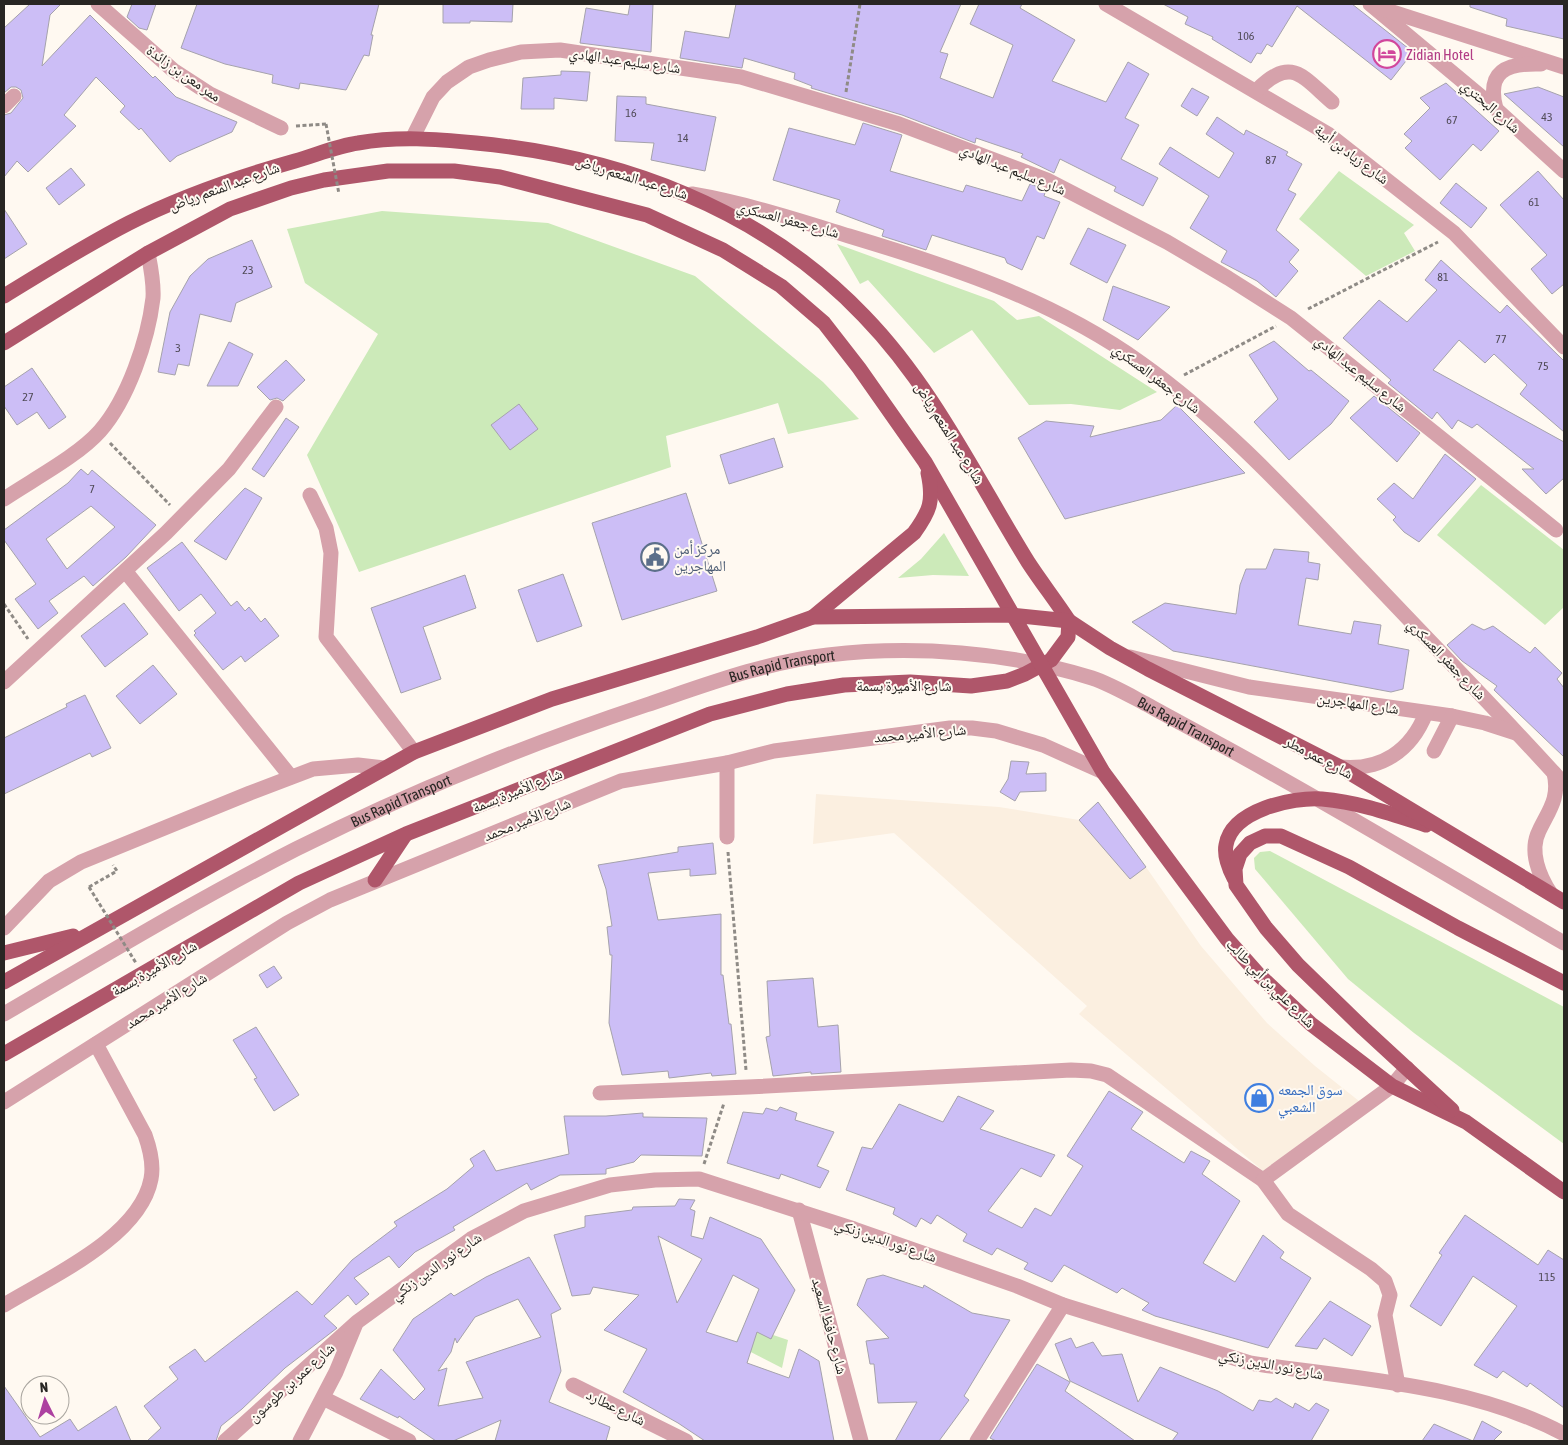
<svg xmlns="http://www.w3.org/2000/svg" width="1568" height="1445" font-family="'Asap Condensed','Noto Naskh Arabic',sans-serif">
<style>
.built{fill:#fbefe0}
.green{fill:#cceab9}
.building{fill:#ccbef6;stroke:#a5a2ac;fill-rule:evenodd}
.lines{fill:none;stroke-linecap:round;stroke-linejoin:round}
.path{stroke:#8f8b86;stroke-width:3;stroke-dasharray:4 2.5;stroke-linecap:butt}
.minor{stroke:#d6a2ab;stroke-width:15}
.major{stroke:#af566a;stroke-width:15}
.path-bridge{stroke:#8f8b86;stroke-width:3;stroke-dasharray:4 2.5;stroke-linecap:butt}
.labels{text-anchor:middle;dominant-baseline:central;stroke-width:4;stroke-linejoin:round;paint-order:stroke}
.number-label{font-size:12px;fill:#514c58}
.hotel-label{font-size:15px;fill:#b23c85;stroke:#fff9f1;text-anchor:start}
.street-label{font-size:15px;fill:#282623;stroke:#fff9f1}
.service-label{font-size:15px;fill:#4e5e75;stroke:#fff9f1;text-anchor:start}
.shop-label{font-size:15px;fill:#366cbe;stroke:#fff9f1;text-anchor:start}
</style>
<rect width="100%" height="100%" fill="#fff9f1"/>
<polygon class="built" points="816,794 999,807 1079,820 1098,802 1146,867 1201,946 1267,1023 1315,1066 1359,1101 1263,1171 1079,1014 1087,1006 894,833 813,844"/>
<g class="green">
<polygon points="1339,171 1414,225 1404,233 1415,251 1366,276 1299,219"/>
<polygon points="382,211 548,223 695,276 823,382 859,419 788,434 778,403 666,436 671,467 359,572 307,455 378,334 305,283 287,229"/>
<polygon points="837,244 994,301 1017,320 1039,316 1157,392 1120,410 1071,404 1029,405 972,330 934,353 868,280 860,284"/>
<polygon points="1481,485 1564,550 1564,607 1545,625 1437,535"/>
<polygon points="944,533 969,576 933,575 898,578 921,559"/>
<polygon points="1270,851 1564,1007 1564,1144 1414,1033 1348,979 1255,869 1254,858 1260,852"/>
<polygon points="744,1325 788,1340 782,1368 735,1344"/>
</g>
<g class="building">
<polygon points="30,4 61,4 50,15 42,66 90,15 153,78 155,76 176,97 237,122 232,132 177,156 170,162 141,128 139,130 120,112 125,106 96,77 64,115 76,126 28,172 17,161 4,177 4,115 11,113 23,98 21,90 16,87 11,87 4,93 4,28"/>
<polygon points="132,4 156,4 147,30 139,28 127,17"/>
<polygon points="197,4 379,4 371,35 373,35 369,56 364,55 346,90 300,83 299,89 272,83 273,75 225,64 181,48"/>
<polygon points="443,4 513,4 512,22 470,21 470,23 443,23"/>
<polygon points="630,4 653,4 651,52 580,43 586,8 628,15"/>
<polygon points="736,4 961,4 940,52 948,54 940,78 993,98 1013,45 970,24 979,4 1022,4 1020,8 1075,40 1052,81 1106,102 1128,62 1149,74 1125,118 1139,125 1121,159 1158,178 1143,206 1114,191 1116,187 1060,159 1054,173 1021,157 1023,154 976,138 975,143 902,115 811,88 812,86 794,79 795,73 744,58 742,68 680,58 685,31 729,38"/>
<polygon points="1163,4 1352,4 1413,52 1391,80 1297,6 1272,47 1267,44 1261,54 1257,53 1251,63 1212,39 1213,37 1185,24 1188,17"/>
<polygon points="1470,4 1564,4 1564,39 1506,26 1507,19 1470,7"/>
<polygon points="561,71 590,72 587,101 554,98 554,109 521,109 523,78 561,75"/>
<polygon points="1446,83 1499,131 1481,151 1473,144 1440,180 1405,148 1412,141 1404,134 1430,108 1420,98"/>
<polygon points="1538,87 1564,97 1564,147 1504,94"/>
<polygon points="1192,88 1209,97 1197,116 1181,106"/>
<polygon points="617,96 646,97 646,104 716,117 705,171 651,160 654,143 615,141"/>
<polygon points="1217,117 1244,135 1246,130 1288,152 1286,155 1302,164 1288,190 1296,194 1276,230 1299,250 1289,262 1298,271 1276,297 1257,281 1221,262 1227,251 1190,228 1209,196 1159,164 1170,147 1219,178 1234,153 1206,134"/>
<polygon points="863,123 902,135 890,171 963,192 966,185 1022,201 1030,184 1046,190 1044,196 1060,202 1044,239 1037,236 1022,270 1007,263 1005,258 932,235 926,250 882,236 884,230 836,212 840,200 773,180 789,128 855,145"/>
<polygon points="71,168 85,185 59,205 46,188"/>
<polygon points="1538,171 1564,200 1564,284 1552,294 1531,269 1547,255 1500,205"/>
<polygon points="1456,183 1487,208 1471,228 1440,203"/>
<polygon points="4,209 27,244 4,259"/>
<polygon points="1088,228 1126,245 1107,283 1070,264"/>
<polygon points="252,240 272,287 236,303 231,322 200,314 189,366 178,364 175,375 158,372 170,312 190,276 208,259"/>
<polygon points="1441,260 1500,313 1507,305 1564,361 1564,432 1520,394 1527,385 1494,354 1485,363 1459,340 1433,370 1564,442 1564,478 1546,494 1522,469 1534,469 1477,424 1472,428 1458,420 1452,429 1437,412 1432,419 1388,383 1391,380 1343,338 1379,300 1407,322 1437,290 1425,280"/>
<polygon points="1113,286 1170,307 1138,340 1103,320"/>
<polygon points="1274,341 1309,371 1311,370 1349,401 1331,424 1289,460 1254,422 1278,399 1249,355"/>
<polygon points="229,342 253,354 238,386 207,386"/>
<polygon points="286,360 305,380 283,401 277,398 270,400 257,387"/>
<polygon points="32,368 66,417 49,429 37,412 17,425 4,406 4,387"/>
<polygon points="1374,396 1420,433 1397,462 1350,418"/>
<polygon points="519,404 538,429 510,450 491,425"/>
<polygon points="1177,405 1245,473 1065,519 1018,438 1046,421 1094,426 1090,437 1161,420"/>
<polygon points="286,418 299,427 264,477 252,469"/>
<polygon points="774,438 783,467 729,484 720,455"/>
<polygon points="1445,454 1476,479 1419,542 1404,532 1393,520 1396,517 1377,499 1394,483 1413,499"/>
<path d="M81,469L88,475L92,470L156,525L126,557L93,586L84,576L49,601L58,613L38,629L15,599L36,584L4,540V530L68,483ZM91,506L115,527L67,569L46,539Z"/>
<polygon points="245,488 262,498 226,560 194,541"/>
<polygon points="686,493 717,591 622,620 592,523"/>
<polygon points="182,542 231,606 237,601 245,611 249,607 261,622 265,618 279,636 245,662 241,656 223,670 194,635 196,633 194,631 216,613 201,594 179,611 147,568"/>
<polygon points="1274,549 1309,552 1308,562 1320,564 1318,580 1306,578 1298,625 1351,634 1354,621 1381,625 1378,644 1409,650 1403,689 1391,692 1173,651 1132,622 1165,603 1236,614 1240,585 1246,569 1266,569"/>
<polygon points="563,574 582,626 537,642 518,590"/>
<polygon points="465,575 476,608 423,627 441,679 401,693 371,608"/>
<polygon points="124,603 148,634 105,667 81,636"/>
<polygon points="1472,624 1484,630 1493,626 1530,653 1535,647 1562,673 1557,679 1564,688 1564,757 1494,690 1497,686 1462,661 1447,645"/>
<polygon points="153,665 177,694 140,724 116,696"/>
<polygon points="85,695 111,748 92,757 90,753 4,794 4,738 67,707 66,704"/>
<polygon points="1011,761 1029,762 1026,774 1046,773 1046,791 1020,792 1015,801 1000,792 1008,779"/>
<polygon points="1098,802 1146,867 1130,879 1079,820"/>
<polygon points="713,843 716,874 690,876 690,869 648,873 658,920 721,914 721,975 723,975 729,1024 731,1024 736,1074 712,1076 711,1073 669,1078 668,1071 622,1075 609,1023 612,955 610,955 607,927 612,926 606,889 598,865 678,852 678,847"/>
<polygon points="274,966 282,978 267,988 259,975"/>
<polygon points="813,978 818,1027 838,1025 841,1072 811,1074 811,1072 773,1076 766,1037 770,1036 767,981"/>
<polygon points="256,1027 299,1095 274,1111 254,1079 257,1078 233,1040"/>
<polygon points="1109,1091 1143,1112 1131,1129 1184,1163 1191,1151 1210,1161 1202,1174 1240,1201 1203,1263 1235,1282 1263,1235 1284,1252 1280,1258 1311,1278 1268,1348 1155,1316 1142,1310 1149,1303 1122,1288 1117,1293 1064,1265 1052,1282 1024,1269 1028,1263 997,1248 992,1255 963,1241 967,1234 937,1215 931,1224 921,1218 916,1227 893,1214 895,1208 846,1190 862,1147 872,1149 899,1104 943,1122 958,1096 994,1111 980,1129 1055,1155 1041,1177 1021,1168 988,1211 1022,1228 1035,1208 1051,1216 1083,1166 1067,1156"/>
<polygon points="780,1107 797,1113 795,1120 834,1132 817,1166 829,1171 820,1188 781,1174 779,1179 727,1163 743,1112 763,1114 766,1108 777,1111"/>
<polygon points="643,1113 643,1117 707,1118 702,1156 641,1155 634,1162 606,1169 606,1174 560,1175 531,1190 527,1183 453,1227 455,1230 415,1252 399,1268 389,1256 354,1278 369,1294 356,1305 348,1295 324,1316 337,1328 285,1368 242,1409 221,1426 216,1441 147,1441 161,1428 144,1406 178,1379 169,1367 195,1349 205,1362 297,1291 312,1305 352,1260 397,1226 394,1222 447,1189 474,1166 470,1159 484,1150 496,1171 569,1154 564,1116 606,1116"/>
<path d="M679,1199L695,1200L690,1209L695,1211L691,1236L703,1239L710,1217L761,1239L795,1290L771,1339L757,1332L747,1363L789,1378L799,1349L819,1361L834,1441H705L678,1423L623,1392L647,1349L604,1330L639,1295L593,1287L590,1294L572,1296L554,1235L585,1227V1216L632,1210L633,1207L675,1206ZM658,1236L702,1259L677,1303ZM733,1275L759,1289L737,1342L706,1332Z"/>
<polygon points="1465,1215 1538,1265 1548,1250 1564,1260 1564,1408 1530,1383 1527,1387 1503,1371 1497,1378 1474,1365 1517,1306 1473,1276 1441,1326 1410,1306 1442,1255 1439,1253"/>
<path d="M529,1257L561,1309L551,1314L561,1371L549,1402L610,1427L606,1441H495L501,1420L453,1441H436L399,1416L398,1418L360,1399L381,1369L414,1400L425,1389L393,1350L413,1319L451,1293L454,1296L486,1277ZM518,1299L541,1337L466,1362L483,1398L438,1406L447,1368L438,1371L451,1352L455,1338L457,1343L475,1317Z"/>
<polygon points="883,1275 923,1288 924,1285 972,1313 1010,1320 964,1396 969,1400 939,1441 895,1441 917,1402 878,1403 874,1364 870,1364 866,1341 889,1338 857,1305 867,1279"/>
<polygon points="1330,1301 1371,1326 1352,1356 1324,1338 1317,1349 1295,1346"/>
<polygon points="1071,1338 1076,1348 1093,1342 1102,1356 1122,1354 1138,1402 1160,1367 1218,1391 1253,1411 1259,1400 1271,1402 1276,1398 1293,1408 1295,1403 1309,1411 1316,1403 1329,1410 1311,1441 1172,1441 1178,1433 1070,1381 1055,1344"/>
<polygon points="1037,1364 1070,1382 1065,1391 1135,1441 996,1441 990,1438"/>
<polygon points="4,1386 40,1437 70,1419 78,1431 116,1406 131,1441 4,1441"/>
<polygon points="1482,1421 1502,1432 1493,1441 1422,1441 1434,1424 1473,1441"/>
</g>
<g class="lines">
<g class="path">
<polyline points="846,92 860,4"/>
<polyline points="296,126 326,124"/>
<polyline points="1308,309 1438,242"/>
<polyline points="1184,375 1276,326"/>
<polyline points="110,443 170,505"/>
<polyline points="4,604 28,639"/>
<polyline points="728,852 746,1070"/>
<polyline points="89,887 117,871 113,865"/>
<polyline points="704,1164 724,1103"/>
</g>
<g class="minor">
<polyline points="98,4 173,70 210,94 281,128"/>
<polyline points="1106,4 1328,134 1454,233 1564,347"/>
<polyline points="1370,4 1496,109 1564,171"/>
<polyline points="1377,7 1564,67"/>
<path d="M1256,91C1291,56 1301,75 1332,102"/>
<polyline points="4,106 14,96"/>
<path d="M1496,109C1486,71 1506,63 1541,64"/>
<polyline points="413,137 433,97 447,82 469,67 489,60 521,52 560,50 741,77 899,124 1047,180 1167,242 1228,278 1291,318 1556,530"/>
<path d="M692,194C745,203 797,220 849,236C952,267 1053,300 1141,363C1224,422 1293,498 1363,571C1430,642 1499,712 1564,784"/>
<polyline points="310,495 326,528 331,553 326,637 414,752"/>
<path d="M4,499C32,480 78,456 100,431C128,399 148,340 153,298C154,283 151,268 148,253"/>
<polyline points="126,572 291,777"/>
<polyline points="1130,657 1249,687 1452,716 1485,723 1516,733"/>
<polyline points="4,682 166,533 229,469 276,407"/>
<polyline points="1434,751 1452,716"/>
<polyline points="727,763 727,837"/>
<path d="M1340,767C1381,771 1411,751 1426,713"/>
<path d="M1551,894C1539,876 1529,851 1539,831C1549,810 1560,798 1554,773"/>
<polyline points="4,928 49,881 81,862 250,793 313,769 358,765 384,768"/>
<path id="s1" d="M4,1014C100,958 196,900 296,849C408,793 526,745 646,705C705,685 765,662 828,655C913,645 1010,652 1092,678C1110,684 1129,695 1146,704C1171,718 1196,731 1221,745C1337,808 1450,877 1564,943"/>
<polyline points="600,1093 748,1087 1071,1070 1091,1071 1107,1075 1263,1180 1392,1086 1407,1068"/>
<polyline points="4,1102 287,923 330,900 621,781 727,763 774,751 950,728 972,728 996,731 1043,745 1103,772"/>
<polyline points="1263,1180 1288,1214 1371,1269 1385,1281 1390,1295 1385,1315 1398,1385"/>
<polyline points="799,1210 861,1441"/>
<path d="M4,1305C50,1277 140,1237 151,1179C154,1164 150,1149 145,1135L96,1044"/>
<polyline points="573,1385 686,1441"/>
<polyline points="323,1398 409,1441"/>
<path d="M225,1441L357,1322L471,1239L524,1211L610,1185L655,1180L699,1179L854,1229L1017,1286L1063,1305L1250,1363C1354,1379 1470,1384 1564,1434"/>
<polyline points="300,1441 336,1372 355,1326"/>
<polyline points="977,1441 1063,1305"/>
</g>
<g class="major">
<path d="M4,296C45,271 86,245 129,223C182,196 238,177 295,161C316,155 337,146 358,143C398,136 436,139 476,143C622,157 762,209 864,316C933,387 976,478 1028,562C1041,582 1056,601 1069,621L1068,637L1051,660L1025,674L1007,681L971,686L910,682L844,685L787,694L710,714L406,834L299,883L4,1054"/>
<polyline points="4,343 148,253 230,209 291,188 324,180 388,171 454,171 500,177 647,215 723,250 781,286 824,323 859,368 925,462 1103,772 1227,939 1259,975 1311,1024 1392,1086 1466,1122 1564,1192"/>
<path d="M813,617L914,533C930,511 934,501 928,473"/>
<path d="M1234,878C1229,869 1224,855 1226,845C1232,810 1292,797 1322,799C1358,802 1392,814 1426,825"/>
<polyline points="375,880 405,835"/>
<polyline points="4,953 73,936"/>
<polyline points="4,982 414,752 552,699 757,637 813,617 1012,615 1069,621 1110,648 1148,669 1340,767 1564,902"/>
<polyline points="1452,1110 1363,1028 1298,965 1266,928 1236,885 1235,869 1240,854 1250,843 1265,836 1281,836 1349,867 1458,928 1564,983"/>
</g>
<g class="path-bridge">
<polyline points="326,124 339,194"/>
<polyline points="89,887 136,963"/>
</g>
</g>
<defs>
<symbol id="hotel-ring" viewBox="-11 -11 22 22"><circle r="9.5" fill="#fff9f1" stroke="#d1479c" stroke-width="1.5"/><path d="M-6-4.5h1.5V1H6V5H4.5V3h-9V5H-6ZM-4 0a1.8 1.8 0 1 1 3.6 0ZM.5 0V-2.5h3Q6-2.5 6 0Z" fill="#d1479c"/></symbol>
<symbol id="civic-ring" viewBox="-11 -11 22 22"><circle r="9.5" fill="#fff9f1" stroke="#5c6f8a" stroke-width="1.5"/><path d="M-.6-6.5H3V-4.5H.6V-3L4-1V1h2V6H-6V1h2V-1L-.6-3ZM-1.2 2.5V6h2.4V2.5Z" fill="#5c6f8a"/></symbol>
<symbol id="shop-ring" viewBox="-11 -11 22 22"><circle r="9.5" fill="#fff9f1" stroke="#3f7fe0" stroke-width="1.5"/><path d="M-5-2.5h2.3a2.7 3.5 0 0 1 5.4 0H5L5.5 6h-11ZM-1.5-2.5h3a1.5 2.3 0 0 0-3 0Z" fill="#3f7fe0"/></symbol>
</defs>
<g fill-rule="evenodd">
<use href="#hotel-ring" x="1371" y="38" width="32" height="32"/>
<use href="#civic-ring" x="639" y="541" width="32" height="32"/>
<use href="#shop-ring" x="1243" y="1082" width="32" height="32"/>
</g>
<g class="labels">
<g class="number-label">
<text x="1246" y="36">106</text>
<text x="631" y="113">16</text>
<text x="1547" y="117">43</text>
<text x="1452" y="120">67</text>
<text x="683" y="138">14</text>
<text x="1271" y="160">87</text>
<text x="1534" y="202">61</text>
<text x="248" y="270">23</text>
<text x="1443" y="277">81</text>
<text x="1501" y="339">77</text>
<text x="178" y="348">3</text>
<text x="1543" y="366">75</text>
<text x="28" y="397">27</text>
<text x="92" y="489">7</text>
<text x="1547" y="1277">115</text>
</g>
<g class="hotel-label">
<text x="1406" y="54">Zidian Hotel</text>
</g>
<g class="street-label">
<text transform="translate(625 60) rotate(8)">شارع سليم عبد الهادي</text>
<text transform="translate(184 73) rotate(35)">ممر معن بن زائدة</text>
<text transform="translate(1491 106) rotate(41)">شارع البحتري</text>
<text transform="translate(1352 154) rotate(37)">شارع زياد بن أبية</text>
<text transform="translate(1013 169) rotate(22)">شارع سليم عبد الهادي</text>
<text transform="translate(632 177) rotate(17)">شارع عبد المنعم رياض</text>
<text transform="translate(224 186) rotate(-20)">شارع عبد المنعم رياض</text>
<text transform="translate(788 219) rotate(15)">شارع جعفر العسكري</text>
<text transform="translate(1361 373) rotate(39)">شارع سليم عبد الهادي</text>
<text transform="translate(1157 378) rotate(37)">شارع جعفر العسكري</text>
<text transform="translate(950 433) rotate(58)">شارع عبد المنعم رياض</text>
<text transform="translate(1447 659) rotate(46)">شارع جعفر العسكري</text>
<text stroke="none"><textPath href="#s1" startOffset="856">Bus Rapid Transport</textPath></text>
<text x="904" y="685">شارع الأميرة بسمة</text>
<text transform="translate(1358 703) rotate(8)">شارع المهاجرين</text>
<text stroke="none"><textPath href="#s1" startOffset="1276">Bus Rapid Transport</textPath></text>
<text transform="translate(920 733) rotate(-5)">شارع الأمير محمد</text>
<text transform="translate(1319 757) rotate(28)">شارع عمر مطر</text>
<text transform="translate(517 790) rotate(-22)">شارع الأميرة بسمة</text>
<text stroke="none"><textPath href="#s1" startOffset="451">Bus Rapid Transport</textPath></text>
<text transform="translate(527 819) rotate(-22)">شارع الأمير محمد</text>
<text transform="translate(154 968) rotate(-30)">شارع الأميرة بسمة</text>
<text transform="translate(1271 983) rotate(45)">شارع علي بن أبي طالب</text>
<text transform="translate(166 1000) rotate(-32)">شارع الأمير محمد</text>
<text transform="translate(886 1240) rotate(19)">شارع نور الدين زنكي</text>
<text transform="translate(436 1266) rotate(-35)">شارع نور الدين زنكي</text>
<text transform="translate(830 1326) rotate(75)">شارع حافظ السعيد</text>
<text transform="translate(1271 1364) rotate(11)">شارع نور الدين زنكي</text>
<text transform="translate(291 1382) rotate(-42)">شارع عمر بن طوسون</text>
<text transform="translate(616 1407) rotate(26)">شارع عطارد</text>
</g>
<g class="service-label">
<text x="674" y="548">مركز أمن<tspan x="674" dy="17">المهاجرين</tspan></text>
</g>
<g class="shop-label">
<text x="1278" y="1089">سوق الجمعه<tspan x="1278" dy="17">الشعبي</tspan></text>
</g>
</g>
<rect width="1568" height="1445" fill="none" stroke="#282623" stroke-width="10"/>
<g transform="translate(45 1400) rotate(355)"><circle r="24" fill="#fff9f1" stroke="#a9a59f"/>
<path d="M0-4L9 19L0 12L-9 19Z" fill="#ad41a0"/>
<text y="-8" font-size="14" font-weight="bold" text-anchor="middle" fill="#282623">N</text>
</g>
</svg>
